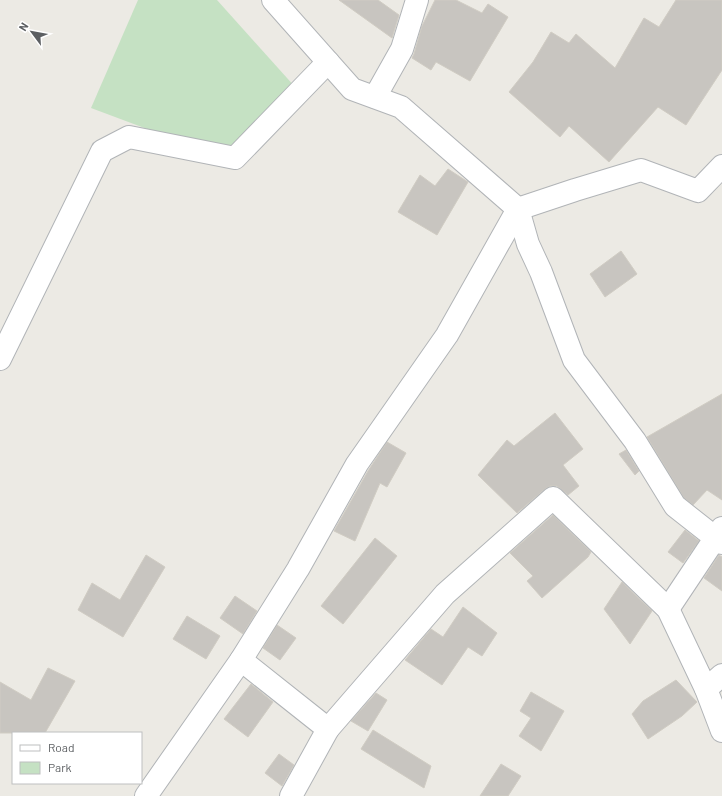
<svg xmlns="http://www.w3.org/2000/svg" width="722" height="796" font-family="Barlow,sans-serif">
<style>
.green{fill:#c5e1c3}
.building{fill:#c8c5c0;stroke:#d0ccc3}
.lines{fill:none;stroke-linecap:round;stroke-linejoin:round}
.street-casing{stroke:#b1b4b7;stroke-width:24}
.street{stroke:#fff;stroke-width:22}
</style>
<rect width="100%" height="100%" fill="#eceae4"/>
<polygon class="green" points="138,0 217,0 296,88 230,160 91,108"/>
<g class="building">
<polygon points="339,0 378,0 399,15 392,38"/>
<polygon points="435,0 456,0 482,13 488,4 508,17 470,81 436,62 431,70 412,58 414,54 422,26"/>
<polygon points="676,0 722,0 722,70 686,125 658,107 609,162 569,126 560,137 509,92 533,62 551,32 569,43 576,34 615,68 644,18 659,27"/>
<polygon points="448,169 468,182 437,235 398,212 420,175 435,186"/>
<polygon points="621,251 637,274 605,297 590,274"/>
<polygon points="722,394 722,500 707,490 693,505 684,498 647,437"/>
<polygon points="555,413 583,449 563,465 579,486 568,495 557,486 550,486 545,489 517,513 478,475 507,440 514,446"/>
<polygon points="387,442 406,453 387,487 380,483 355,541 334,531 368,471"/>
<polygon points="626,450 639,471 635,475 619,454"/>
<polygon points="553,515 591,552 588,557 542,598 527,581 533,576 510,553"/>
<polygon points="685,530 699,541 683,563 668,552"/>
<polygon points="375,538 397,556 343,624 321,606"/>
<polygon points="146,555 165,567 123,637 78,610 92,583 120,600"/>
<polygon points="719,555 722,557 722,591 704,578"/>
<polygon points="622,582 652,611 630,644 604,609"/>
<polygon points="235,596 257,611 243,634 220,618"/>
<polygon points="463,607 497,633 482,656 468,647 442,685 405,660 431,629 443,637"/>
<polygon points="187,616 220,636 206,659 173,639"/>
<polygon points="277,625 296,638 280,660 263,648"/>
<polygon points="48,668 75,681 45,733 0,733 0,682 31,700"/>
<polygon points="676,680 697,702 682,716 648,739 632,714 643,701"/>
<polygon points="251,684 273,702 248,737 224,719"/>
<polygon points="531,692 564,711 541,751 519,736 531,718 520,711"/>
<polygon points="376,693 387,700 368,731 351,721"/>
<polygon points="373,730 431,766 424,788 361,749"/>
<polygon points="279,754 294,765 282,786 265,773"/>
<polygon points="501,764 521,776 508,796 480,796"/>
</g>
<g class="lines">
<defs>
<g id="street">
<polyline points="273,0 352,89 401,107 518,209 528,244 541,272 574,360 635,441 675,506 722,543"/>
<polyline points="375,97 402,49 417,0"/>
<polyline points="722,166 698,191 641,170 575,190 518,209 447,335 357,464 298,569 241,660 328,729 445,594 553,498 668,609 706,689 722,731"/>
<polyline points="0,359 102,151 129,137 235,158 328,62"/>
<polyline points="668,609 722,528"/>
<polyline points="706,689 722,675"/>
<polyline points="146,796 241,660"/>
<polyline points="291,796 328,729"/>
</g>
</defs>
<use href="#street" class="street-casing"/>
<use href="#street" class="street"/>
</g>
<rect x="12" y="732" width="130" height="52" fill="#ffffff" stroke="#bebfc0"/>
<rect x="20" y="745" width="20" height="6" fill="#ffffff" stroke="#bebfc0"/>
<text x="48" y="752" font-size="12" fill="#5c5f62">Road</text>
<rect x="20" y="762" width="20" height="12" fill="#c5e1c3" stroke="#bebfc0"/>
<text x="48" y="772" font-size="12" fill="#5c5f62">Park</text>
<g transform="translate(32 32) rotate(302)" stroke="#ffffff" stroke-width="3" paint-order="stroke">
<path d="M0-3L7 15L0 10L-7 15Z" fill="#5c5f62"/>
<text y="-6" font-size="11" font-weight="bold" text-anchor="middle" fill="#5c5f62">N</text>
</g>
</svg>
